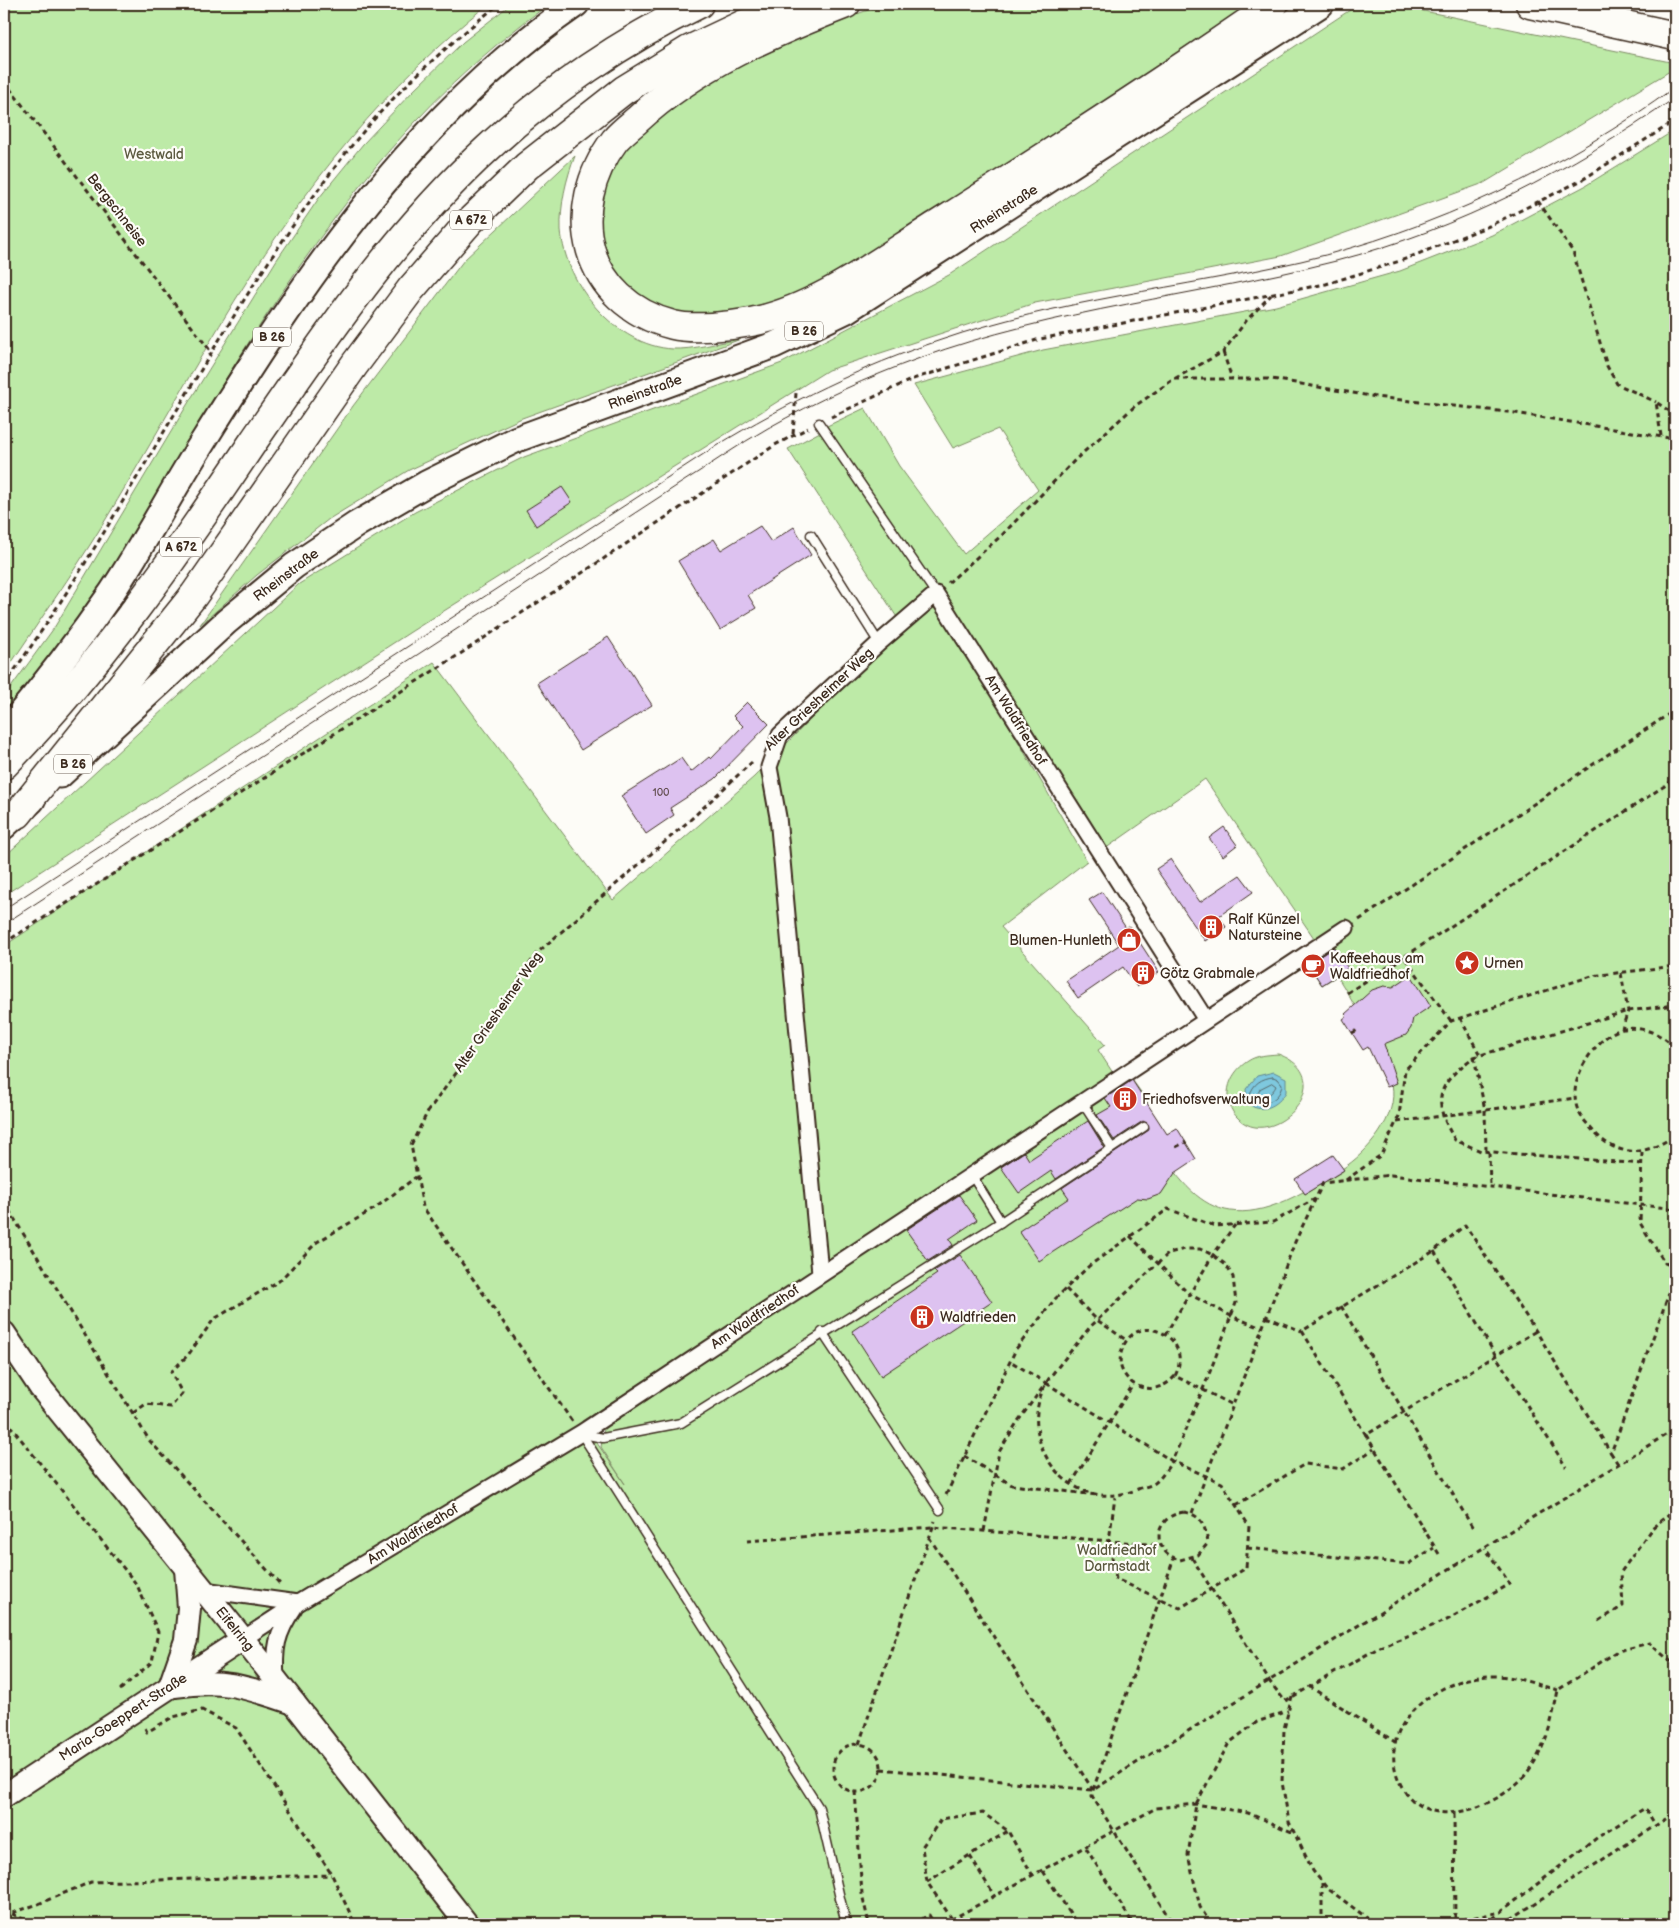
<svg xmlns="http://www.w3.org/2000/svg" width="1679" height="1928" font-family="'Balsamiq Sans',sans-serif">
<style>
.green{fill:#bdeaa7;stroke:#7c8a62}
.water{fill:#7ec8de;stroke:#638991}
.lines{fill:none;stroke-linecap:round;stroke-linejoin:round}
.shore{stroke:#56696b;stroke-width:1}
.building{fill:#ddc2f0;stroke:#3b2a1e}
.lane-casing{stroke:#3b2a1e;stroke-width:11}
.street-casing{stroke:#3b2a1e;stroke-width:19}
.secondary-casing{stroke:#3b2a1e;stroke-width:26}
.primary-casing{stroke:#3b2a1e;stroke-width:29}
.highway-casing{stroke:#3b2a1e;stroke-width:31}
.path{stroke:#3b2a1e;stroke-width:3;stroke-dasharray:5 4;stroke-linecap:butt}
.lane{stroke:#fdfcf7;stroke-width:8}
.street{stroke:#fdfcf7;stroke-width:15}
.secondary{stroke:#fdfcf7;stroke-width:22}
.primary{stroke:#fdfcf7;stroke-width:25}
.highway{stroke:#fdfcf7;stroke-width:28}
.tram{stroke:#3b2a1e;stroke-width:1}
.labels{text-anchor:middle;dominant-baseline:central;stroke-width:4.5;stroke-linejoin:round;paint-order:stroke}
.number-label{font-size:11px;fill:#645052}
.shield{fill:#fdfcf7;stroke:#75695f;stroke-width:1}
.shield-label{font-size:12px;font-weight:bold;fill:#3b2a1e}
.park-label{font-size:14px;fill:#5c5a40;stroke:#fdfcf7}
.street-label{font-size:14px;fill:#3b2a1e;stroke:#fdfcf7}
.poi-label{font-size:14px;fill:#3b2a1e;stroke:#fdfcf7;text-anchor:start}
</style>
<rect width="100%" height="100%" fill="#fdfcf7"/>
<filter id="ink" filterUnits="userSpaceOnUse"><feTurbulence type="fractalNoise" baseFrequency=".02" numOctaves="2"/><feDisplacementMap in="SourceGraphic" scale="10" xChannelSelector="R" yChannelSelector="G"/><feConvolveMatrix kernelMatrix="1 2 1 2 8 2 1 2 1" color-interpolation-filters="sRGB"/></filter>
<g filter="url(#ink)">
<g class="green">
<path d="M4,4H488C438,44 392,89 351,138C252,254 182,394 103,524C72,575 37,624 4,674Z"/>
<path d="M511,4H549C411,103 320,229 230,372C185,446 144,522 96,594C68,637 35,677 4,718V697L54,628L190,400L276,261L319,198L363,144L413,91L463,42Z"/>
<polygon points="886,4 1250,4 829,281 756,308 682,315 632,295 604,257 597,213 615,163 638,131 676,99 783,39"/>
<polygon points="1359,4 1390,4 1675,63 1675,68 1484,183 1281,256 1035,303 828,370 412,631 4,895 4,857 299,584 415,512 524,457 782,363 949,275"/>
<path d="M1675,130V1924H4V946L434,662L613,900L754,777L902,625L788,449L820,432L935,597L1087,861L1001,927L1105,1045L1098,1050L1115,1076L582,1421L625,1484L601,1447L604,1429L1130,1077L1148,1102L1134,1112C1181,1182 1207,1245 1303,1192L1305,1194L1343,1171L1342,1169C1367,1153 1399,1117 1392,1084C1391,1076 1385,1067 1381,1060C1368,1030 1354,1003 1337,976L1322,985L1307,963L1329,949L1314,938L1205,779L1102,851L932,582L827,426L865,408L899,466L964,554L1038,490L998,429L953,448L914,385L1043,350L1276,306L1400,271L1492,235L1585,186Z"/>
<path d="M575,156C566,179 560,205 561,230C565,285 616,346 673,349C692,350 721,342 741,339L522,418L409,470L329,519L257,575L200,625L353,406L464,260Z"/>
<path d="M1278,1054C1344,1078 1273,1152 1239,1119C1220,1102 1227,1074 1248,1061C1257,1055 1267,1055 1278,1054Z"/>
</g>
<path class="water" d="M1274,1072L1286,1078V1092C1278,1106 1261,1115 1247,1103L1246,1089L1257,1076Z"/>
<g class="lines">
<g class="shore">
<path d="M1273,1077L1278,1079L1282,1084C1281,1098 1267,1106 1254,1102L1250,1096C1252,1084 1262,1078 1273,1077Z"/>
<path d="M1272,1083L1276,1086C1273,1093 1265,1099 1257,1096L1260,1089Z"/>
</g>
</g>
<g class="building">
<polygon points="562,487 572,502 536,526 526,510"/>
<polygon points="760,526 771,542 794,527 811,555 748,595 756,608 720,630 678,561 714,539 721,550"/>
<polygon points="608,637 652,705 581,750 537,683"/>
<polygon points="747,702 769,724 715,779 670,808 674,815 646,834 621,796 681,758 691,772 709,757 711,759 743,726 733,716"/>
<polygon points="1224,827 1237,845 1223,856 1209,838"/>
<polygon points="1171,859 1200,902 1240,875 1253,892 1219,916 1226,927 1205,941 1156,869"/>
<polygon points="1102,892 1126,928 1129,926 1159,972 1137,987 1123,967 1078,998 1066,981 1119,945 1089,900"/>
<polygon points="1334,947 1348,968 1322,985 1308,964"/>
<polygon points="1411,975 1431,1006 1413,1018 1411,1028 1406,1035 1384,1044 1397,1083 1387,1087 1368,1047 1363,1050 1343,1019 1347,1016 1345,1014 1372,990 1384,986 1393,987"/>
<polygon points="1132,1080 1167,1134 1177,1128 1196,1159 1175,1173 1161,1194 1148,1199 1137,1198 1039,1261 1019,1231 1069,1198 1062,1188 1149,1130 1148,1124 1143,1121 1114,1140 1097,1115 1111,1107 1105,1098"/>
<polygon points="1088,1121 1104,1147 1056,1179 1051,1171 1019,1193 1001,1167 1024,1152 1029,1160"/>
<polygon points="1333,1155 1344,1170 1305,1194 1295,1179"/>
<polygon points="959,1195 977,1220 949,1239 953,1245 928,1261 906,1230"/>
<polygon points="960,1255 992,1302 881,1376 852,1331 937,1274 934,1271"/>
</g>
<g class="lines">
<defs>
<g id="lane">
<polyline points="819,423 936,594"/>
<polyline points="811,535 879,643"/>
<polyline points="1082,1102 1112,1148"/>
<polyline points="971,1174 1001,1222"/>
<polyline points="822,1332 940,1510"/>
<polyline points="581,1433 819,1808 846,1924"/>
<polyline points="583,1434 603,1438 681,1423 1001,1222 1144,1127"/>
</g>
<g id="street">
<polyline points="820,1273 778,817 769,767 780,735 879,643 936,594 1206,1020"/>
<polyline points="204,1590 298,1603"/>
<polyline points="243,1639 298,1603 581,1433 1346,928"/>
<path d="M276,1680C274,1649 276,1634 294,1608"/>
</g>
<g id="secondary">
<polyline points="4,1333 40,1387 276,1680 467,1924"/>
<polyline points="170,1686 186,1640 189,1608 186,1569"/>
<path d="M176,1686C225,1678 248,1688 294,1703"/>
<polyline points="4,1796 243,1639"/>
</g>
<g id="primary">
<path d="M4,733C41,689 79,640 112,592C144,544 171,492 202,443C304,279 415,115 576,4"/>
<polyline points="60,775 226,622 294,566 357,524 426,484 517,439 774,345 845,311 1321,4"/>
<polyline points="4,826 32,800"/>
</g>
<g id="highway">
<path d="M846,4C772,33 696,65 637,120C630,126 621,133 615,140C562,210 584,302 673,325C693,330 730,326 751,322C816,310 881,260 937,225C1050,154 1164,81 1274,4"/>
<polyline points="1530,4 1675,36"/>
<path d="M4,765C99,667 177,555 253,442C324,339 395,233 488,148C549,91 624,40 699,4"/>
<polyline points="18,814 194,595 355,364 411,289 470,221 527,166 624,90 689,50 744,24 799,4"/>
</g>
</defs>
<use href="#lane" class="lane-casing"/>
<use href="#street" class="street-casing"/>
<use href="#secondary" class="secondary-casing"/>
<use href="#primary" class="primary-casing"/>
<use href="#highway" class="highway-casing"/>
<g class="path">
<polyline points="4,81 212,353"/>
<polyline points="1538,201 1573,252 1607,366 1617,384 1656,402"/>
<polyline points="1223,352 1232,379"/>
<polyline points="1174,379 1272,379 1376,397 1515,413 1675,439"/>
<polyline points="831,417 913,379 1040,339 1326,284 1400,261 1489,226 1582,180 1675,121"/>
<polyline points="793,434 796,393"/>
<polyline points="1661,436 1656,402 1675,415"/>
<polyline points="948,583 1003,534 1076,459 1135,406 1174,379 1223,352 1246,321 1271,295"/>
<path d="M4,685C125,517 213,327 339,162C383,103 441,50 499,4"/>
<polyline points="1359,920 1675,710"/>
<polyline points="4,943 460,654 775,445 808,428"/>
<polyline points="1621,973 1628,1011 1622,1029"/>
<polyline points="1347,993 1404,957"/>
<polyline points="1460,1018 1480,1055"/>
<polyline points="1451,1021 1404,957 1675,779"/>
<polyline points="1352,1033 1358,1030"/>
<path d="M1675,1047C1661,1034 1644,1026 1623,1029C1600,1033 1575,1070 1575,1093C1575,1108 1579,1115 1589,1126C1614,1158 1644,1158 1675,1135"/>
<polyline points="1474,1057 1485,1110 1486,1151"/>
<polyline points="1397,1122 1575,1098"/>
<polyline points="1176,1147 1186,1142"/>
<polyline points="1489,1152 1490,1187"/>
<polyline points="1642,1152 1640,1223 1665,1263 1675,1267"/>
<path d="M1642,1164L1481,1151L1455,1140C1431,1100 1437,1084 1474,1057L1628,1011L1675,1005"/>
<polyline points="1346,1180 1381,1155 1399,1116 1405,1070 1451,1021 1592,976 1675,966"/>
<polyline points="4,1202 149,1440 280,1584"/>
<polyline points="1130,1236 1189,1294 1231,1316 1262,1328"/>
<polyline points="1434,1251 1496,1356 1566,1467"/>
<polyline points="1066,1289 1097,1320 1126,1340"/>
<polyline points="1341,1306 1473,1528"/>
<polyline points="1266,1317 1302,1331"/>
<polyline points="1165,1335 1213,1255 1235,1225"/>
<path d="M1175,1376C1160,1394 1133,1393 1122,1370C1119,1363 1120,1354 1123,1347C1139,1310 1195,1337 1175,1376L1233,1405"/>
<path d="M1046,1383L1172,1461L1206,1382L1236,1303L1233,1277L1226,1265L1213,1255L1200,1249H1185L1169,1253L1090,1327L1050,1377C1009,1437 1069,1519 1138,1489C1143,1487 1152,1486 1156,1482C1162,1477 1168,1467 1172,1461L1222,1483L1249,1526L1246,1568L1180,1608L1116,1579L1109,1541L1115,1497"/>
<polyline points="133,1413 146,1404 171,1407 182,1393 171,1372 188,1355 214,1319 279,1281 317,1242 374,1209 416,1177"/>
<polyline points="4,1418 137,1585 158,1632 152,1662 121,1689 124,1693"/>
<polyline points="572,1421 423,1207 411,1145 428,1111 463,1064 537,953 690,820 752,762"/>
<polyline points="1366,1435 1302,1331 1434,1251 1465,1225 1536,1331 1611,1453"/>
<polyline points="964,1456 1012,1485 1097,1495"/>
<polyline points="1618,1464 1611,1453 1675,1277"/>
<polyline points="1071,1484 1134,1383"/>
<polyline points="946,1495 1016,1349 1055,1299 1089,1266 1168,1209 1215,1226 1273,1222 1315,1199"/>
<polyline points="1236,1505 1305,1464 1343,1469 1374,1449"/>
<path d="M1184,1512C1202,1515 1205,1526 1208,1543L1198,1555L1180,1560C1150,1552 1153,1516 1184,1512Z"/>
<polyline points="1192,1513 1295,1242 1323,1183 1391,1175 1675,1209"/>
<polyline points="984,1531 999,1452 1018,1421 1046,1383 1010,1361"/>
<polyline points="929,1537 1093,1790 1092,1796 1173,1924"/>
<polyline points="747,1541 932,1527 1161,1545"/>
<polyline points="1247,1548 1408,1564 1434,1548"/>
<polyline points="1439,1554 1366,1435 1536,1331"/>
<polyline points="1192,1558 1270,1682 1285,1701 1380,1647 1447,1620 1510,1584 1485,1548"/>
<polyline points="1599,1621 1623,1606 1621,1572 1652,1528 1675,1509"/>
<polyline points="1309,1686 1395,1742"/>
<path d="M1558,1690C1537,1685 1514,1675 1492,1676C1437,1676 1370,1728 1402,1787C1429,1835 1499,1807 1526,1774C1546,1749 1552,1721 1558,1690L1618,1651L1649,1643L1675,1665"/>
<polyline points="1292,1696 1284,1729 1282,1782 1289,1822 1313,1871 1327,1888 1375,1924"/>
<polyline points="145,1728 147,1732 173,1717 202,1710 236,1728 332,1875 355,1924"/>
<polyline points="859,1744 935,1521"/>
<circle cx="857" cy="1768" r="24"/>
<polyline points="881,1769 1093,1790 1675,1429"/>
<polyline points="1093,1790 1174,1558"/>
<polyline points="855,1791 862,1894 869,1924"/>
<polyline points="1454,1814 1455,1921 1501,1912 1598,1837 1645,1808 1656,1826"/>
<polyline points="1086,1848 1133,1924"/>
<polyline points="970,1856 995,1897"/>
<polyline points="1043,1871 1077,1924"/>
<polyline points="927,1882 1008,1831"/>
<polyline points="1322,1883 1322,1924"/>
<polyline points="12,1914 34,1924"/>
<polyline points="4,1916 38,1904 91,1882 331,1875"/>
<polyline points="952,1919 927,1882 922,1847 941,1819 983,1813 1008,1831 1033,1876"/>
<polyline points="913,1924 929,1915 934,1924"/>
<polyline points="943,1924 1156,1808 1196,1804 1248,1813 1294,1833"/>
<polyline points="1211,1924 1200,1907 1188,1855 1196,1804 1229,1743 1257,1722 1288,1711"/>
<polyline points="1485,1924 1499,1914"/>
<polyline points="1503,1924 1675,1813"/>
</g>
<use href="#lane" class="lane"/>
<use href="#street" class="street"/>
<use href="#secondary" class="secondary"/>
<use href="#primary" class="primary"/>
<use href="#highway" class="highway"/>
<g class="tram">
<path d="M4,909L716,446C787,403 862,366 941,340C1057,300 1182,288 1301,261C1431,231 1568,166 1675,87"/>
<path d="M4,924L681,483C710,465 738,445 768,428C816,401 868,377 920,358C1054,309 1198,296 1336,261C1459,229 1571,170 1675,98"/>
</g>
</g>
</g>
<defs>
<symbol id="building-disc" viewBox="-11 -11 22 22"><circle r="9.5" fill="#c8321e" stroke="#fdfcf7"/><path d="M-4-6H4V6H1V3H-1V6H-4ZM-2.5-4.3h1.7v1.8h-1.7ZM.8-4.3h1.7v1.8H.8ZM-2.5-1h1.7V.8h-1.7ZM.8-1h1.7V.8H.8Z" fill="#fff"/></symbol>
<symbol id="shop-disc" viewBox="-11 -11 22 22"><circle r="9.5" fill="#c8321e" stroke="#fdfcf7"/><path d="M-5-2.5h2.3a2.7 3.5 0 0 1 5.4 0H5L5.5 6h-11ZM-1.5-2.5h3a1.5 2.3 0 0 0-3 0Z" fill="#fff"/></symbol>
<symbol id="sight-disc" viewBox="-11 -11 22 22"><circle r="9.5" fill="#c8321e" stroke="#fdfcf7"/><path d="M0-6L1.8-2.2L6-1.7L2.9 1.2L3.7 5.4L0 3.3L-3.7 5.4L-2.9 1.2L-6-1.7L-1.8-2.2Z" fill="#fff"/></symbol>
<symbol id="cafe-disc" viewBox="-11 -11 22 22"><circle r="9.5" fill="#c8321e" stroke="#fdfcf7"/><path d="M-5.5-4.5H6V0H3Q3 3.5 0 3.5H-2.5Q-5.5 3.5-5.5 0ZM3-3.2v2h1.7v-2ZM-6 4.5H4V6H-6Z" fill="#fff"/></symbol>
</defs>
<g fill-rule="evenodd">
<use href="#building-disc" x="1197" y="913" width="28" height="28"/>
<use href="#shop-disc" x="1115" y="926" width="28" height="28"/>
<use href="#sight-disc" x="1453" y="949" width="28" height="28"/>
<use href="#cafe-disc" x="1299" y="952" width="28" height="28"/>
<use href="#building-disc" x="1129" y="959" width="28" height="28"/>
<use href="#building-disc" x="1111" y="1085" width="28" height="28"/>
<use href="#building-disc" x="908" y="1303" width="28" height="28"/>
</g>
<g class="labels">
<g class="number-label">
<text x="661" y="792">100</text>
</g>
<g class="shield">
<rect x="450" y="210.5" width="42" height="19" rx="4"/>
<rect x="785" y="321.5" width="38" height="19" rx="4"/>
<rect x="253" y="327.5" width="38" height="19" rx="4"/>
<rect x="160" y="537.5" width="42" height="19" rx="4"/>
<rect x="54" y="754.5" width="38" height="19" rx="4"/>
</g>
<g class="shield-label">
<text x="471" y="220">A 672</text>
<text x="804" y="331">B 26</text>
<text x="272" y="337">B 26</text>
<text x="181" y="547">A 672</text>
<text x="73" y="764">B 26</text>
</g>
<g class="park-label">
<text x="154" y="154">Westwald</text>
<text x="1117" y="1550">Waldfriedhof<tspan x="1117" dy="16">Darmstadt</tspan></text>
</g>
<g class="street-label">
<text transform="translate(1004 209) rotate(-33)">Rheinstraße</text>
<text transform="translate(117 210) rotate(52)">Bergschneise</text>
<text transform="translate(645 392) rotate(-20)">Rheinstraße</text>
<text transform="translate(286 575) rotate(-37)">Rheinstraße</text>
<text transform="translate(819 699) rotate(-43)">Alter Griesheimer Weg</text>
<text transform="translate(1016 720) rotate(58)">Am Waldfriedhof</text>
<text transform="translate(498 1012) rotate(-55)">Alter Griesheimer Weg</text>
<text transform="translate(755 1317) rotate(-34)">Am Waldfriedhof</text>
<text transform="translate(413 1534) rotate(-31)">Am Waldfriedhof</text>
<text transform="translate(235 1629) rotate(51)">Eifelring</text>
<text transform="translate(123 1717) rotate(-33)">Maria-Goeppert-Straße</text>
</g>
<g class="poi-label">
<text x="1228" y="919">Ralf Künzel<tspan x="1228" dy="16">Natursteine</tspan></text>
<text x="1112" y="940" text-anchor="end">Blumen-Hunleth</text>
<text x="1330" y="958">Kaffeehaus am<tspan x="1330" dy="16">Waldfriedhof</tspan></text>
<text x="1484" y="963">Urnen</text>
<text x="1160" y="973">Götz Grabmale</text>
<text x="1142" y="1099">Friedhofsverwaltung</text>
<text x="940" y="1317">Waldfrieden</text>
</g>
</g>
<rect width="1679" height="1928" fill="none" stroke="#fdfcf7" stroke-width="20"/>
<rect x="10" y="10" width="1659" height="1908" fill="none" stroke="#3b2a1e" stroke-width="2" filter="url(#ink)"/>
</svg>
